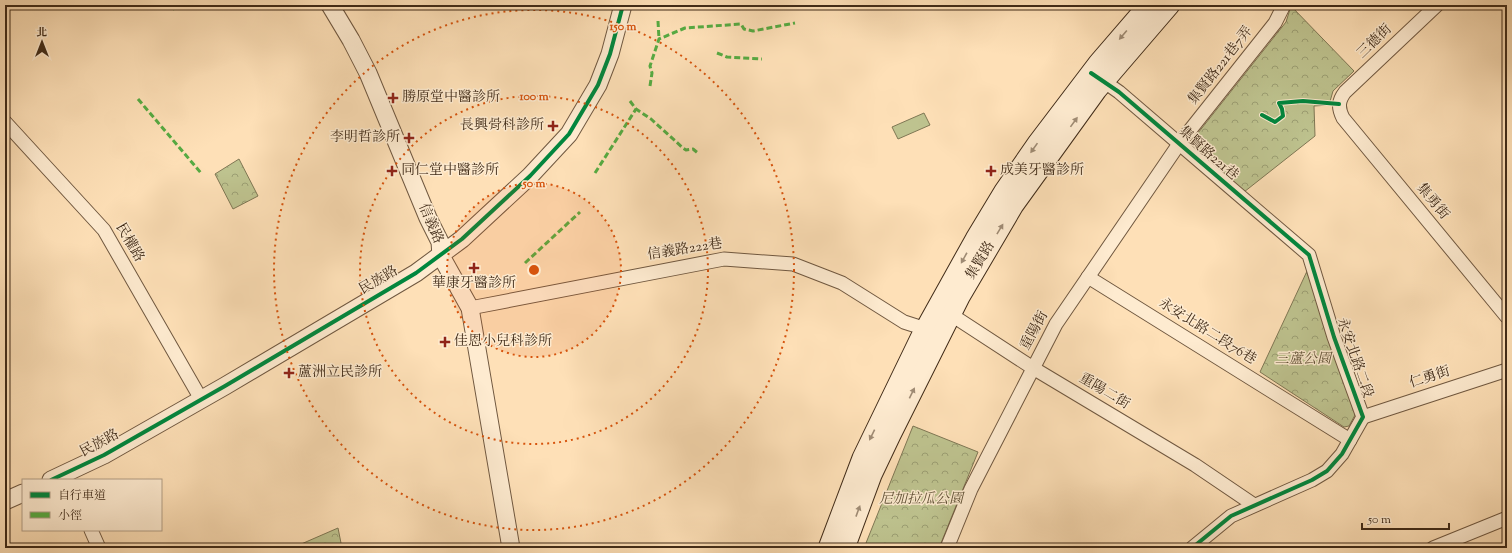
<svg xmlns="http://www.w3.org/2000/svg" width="1512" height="553" font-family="'Sorts Mill Goudy','Noto Serif TC',serif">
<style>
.green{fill:#bec38f;stroke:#7f7754}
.park{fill:url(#park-crowns);stroke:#7f7754}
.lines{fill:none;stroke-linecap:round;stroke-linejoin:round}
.minor-casing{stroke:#705840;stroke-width:15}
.tertiary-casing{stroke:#705840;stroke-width:19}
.secondary-casing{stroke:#402b18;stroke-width:21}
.minor{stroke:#feebd0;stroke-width:13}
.tertiary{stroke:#feebd0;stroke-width:17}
.secondary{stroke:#feebd0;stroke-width:19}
.quiet{stroke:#56ab42;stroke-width:3;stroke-dasharray:6 3;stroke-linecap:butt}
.cycleway-casing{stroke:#feebd0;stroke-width:6}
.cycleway{stroke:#00873e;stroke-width:4}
.oneway{fill:#9f8b74}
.ring{fill:none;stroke:#d7540d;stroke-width:2;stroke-dasharray:2 4}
.poi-dot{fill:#8f2418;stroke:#feebd0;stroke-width:1.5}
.labels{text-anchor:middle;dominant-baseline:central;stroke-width:3;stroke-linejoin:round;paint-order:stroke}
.street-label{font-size:14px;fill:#402b18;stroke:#feebd0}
.poi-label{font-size:14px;fill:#402b18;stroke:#feebd0;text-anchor:start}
.park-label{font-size:14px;font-style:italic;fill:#605136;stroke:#feebd0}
.centre{fill:#d7540d;stroke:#feebd0;stroke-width:2}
.ring-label{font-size:12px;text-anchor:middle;font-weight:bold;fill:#d7540d;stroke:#feebd0;stroke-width:3;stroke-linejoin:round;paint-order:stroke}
</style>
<defs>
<pattern id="park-crowns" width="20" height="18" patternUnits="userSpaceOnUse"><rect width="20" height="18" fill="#bec38f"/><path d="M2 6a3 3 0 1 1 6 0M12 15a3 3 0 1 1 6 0" fill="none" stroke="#9c9f74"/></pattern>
</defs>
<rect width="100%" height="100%" fill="#fee0b7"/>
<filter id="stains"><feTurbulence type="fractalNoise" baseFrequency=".005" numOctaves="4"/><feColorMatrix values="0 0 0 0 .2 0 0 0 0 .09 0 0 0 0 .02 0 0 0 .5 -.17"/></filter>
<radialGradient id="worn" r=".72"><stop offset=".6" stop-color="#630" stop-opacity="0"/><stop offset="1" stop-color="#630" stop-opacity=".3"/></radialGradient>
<polygon class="green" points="924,113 930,125 898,139 892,127"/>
<g class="park">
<polygon points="1291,6 1354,71 1333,91 1329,105 1314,106 1315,136 1244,192 1194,146 1194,138 1286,22"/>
<polygon points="239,159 258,196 233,209 215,174"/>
<polygon points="1308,269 1355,410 1355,415 1349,426 1344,427 1260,372"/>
<polygon points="913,426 978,452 939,548 864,548"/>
<polygon points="338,528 342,548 292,548"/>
</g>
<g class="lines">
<defs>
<g id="minor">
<path d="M1437,5L1345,92C1338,101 1338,108 1343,118L1507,317"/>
<polyline points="1099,78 1119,92 1309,255 1334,337 1363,417 1342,454 1327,471 1312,480 1231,516 1192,548"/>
<polyline points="5,122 104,230 201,399"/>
<polyline points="1088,277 1350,440"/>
<polyline points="470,308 724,259 793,264 842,283 904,322 932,331"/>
<polyline points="944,310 1033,368 1195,465 1254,505"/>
<polyline points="1363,417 1507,370"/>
<polyline points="91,530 99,548"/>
<polyline points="947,548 971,489 1056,324 1179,144 1275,23 1284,5"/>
<polyline points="1433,548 1507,518"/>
</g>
<g id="tertiary">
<polyline points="330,5 351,40 368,73 428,218 440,242 441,256 470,308 511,548"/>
<polyline points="51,480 104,455 225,386 416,273 462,239 530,176 569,134 598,85 610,54 623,5"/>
<polyline points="5,501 23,493"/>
</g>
<g id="secondary">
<polyline points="828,548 862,458 921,336 975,239 1004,191 1038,142 1098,63 1148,5"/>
<polyline points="845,548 872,475 891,435 960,297 1014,205 1097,90 1170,5"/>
</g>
</defs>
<use href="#minor" class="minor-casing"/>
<use href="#tertiary" class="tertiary-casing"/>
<use href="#secondary" class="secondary-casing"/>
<use href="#minor" class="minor"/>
<use href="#tertiary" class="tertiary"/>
<use href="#secondary" class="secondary"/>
<g class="quiet">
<polyline points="171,5 175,10"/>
<polyline points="658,21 659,39"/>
<polyline points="717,53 727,57 762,59"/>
<polyline points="650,86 652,73 650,66 659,39 685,28 741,24 744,29 753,31 795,23"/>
<polyline points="138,99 201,173"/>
<polyline points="630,101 636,109 651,119 683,148 686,150 693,149 699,154"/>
<polyline points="595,173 636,109"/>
<polyline points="525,263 580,212"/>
</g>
<defs>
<g id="cycleway">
<polyline points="1091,73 1119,92 1309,255 1334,337 1363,417 1342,454 1327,471 1312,480 1231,516 1192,548"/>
<polyline points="1262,115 1275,122 1283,116 1282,109 1279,103 1303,101 1339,104"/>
<polyline points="51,480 104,455 225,386 416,273 462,239 530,176 569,134 598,85 610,54 623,5"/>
</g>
</defs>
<use href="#cycleway" class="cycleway-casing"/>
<use href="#cycleway" class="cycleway"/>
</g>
<defs><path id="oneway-solid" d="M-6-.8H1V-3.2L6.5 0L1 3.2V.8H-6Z"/></defs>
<g class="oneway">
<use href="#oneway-solid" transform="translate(1123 35) rotate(130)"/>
<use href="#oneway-solid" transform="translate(1074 122) rotate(-54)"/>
<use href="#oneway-solid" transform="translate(1034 148) rotate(125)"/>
<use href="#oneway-solid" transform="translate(1000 229) rotate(-59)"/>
<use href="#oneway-solid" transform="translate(964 258) rotate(119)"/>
<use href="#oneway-solid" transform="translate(912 393) rotate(-64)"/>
<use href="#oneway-solid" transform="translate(872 435) rotate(116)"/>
<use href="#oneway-solid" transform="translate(858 511) rotate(-70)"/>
</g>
<circle cx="534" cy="270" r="87" fill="#d7540d" fill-opacity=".12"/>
<g class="ring">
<circle cx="534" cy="270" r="87"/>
<circle cx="534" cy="270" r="174"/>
<circle cx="534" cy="270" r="260"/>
</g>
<g class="poi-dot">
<path d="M391 92h4v4h4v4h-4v4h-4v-4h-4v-4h4z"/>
<path d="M551 120h4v4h4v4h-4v4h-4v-4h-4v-4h4z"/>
<path d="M407 132h4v4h4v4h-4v4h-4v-4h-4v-4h4z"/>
<path d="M390 165h4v4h4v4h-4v4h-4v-4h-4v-4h4z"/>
<path d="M989 165h4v4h4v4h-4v4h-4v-4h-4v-4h4z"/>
<path d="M472 262h4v4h4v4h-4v4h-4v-4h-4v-4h4z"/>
<path d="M443 336h4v4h4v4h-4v4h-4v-4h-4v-4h4z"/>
<path d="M287 367h4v4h4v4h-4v4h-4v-4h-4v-4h4z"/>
</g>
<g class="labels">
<g class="street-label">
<text transform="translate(1375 42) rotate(-44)">三德街</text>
<text transform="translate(1221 66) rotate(-52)">集賢路221巷7弄</text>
<text transform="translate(1208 154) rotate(41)">集賢路221巷</text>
<text transform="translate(1432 202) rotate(50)">集勇街</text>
<text transform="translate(430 224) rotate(67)">信義路</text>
<text transform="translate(129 243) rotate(60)">民權路</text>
<text transform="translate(685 250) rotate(-9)">信義路222巷</text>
<text transform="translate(981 261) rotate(-59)">集賢路</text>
<text transform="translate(379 281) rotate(-30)">民族路</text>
<text transform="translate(1035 331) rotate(-61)">重陽街</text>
<text transform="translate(1207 332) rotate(32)">永安北路二段76巷</text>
<text transform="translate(1354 358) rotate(71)">永安北路二段</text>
<text transform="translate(1430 378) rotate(-18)">仁勇街</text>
<text transform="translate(1104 392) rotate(31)">重陽二街</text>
<text transform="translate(100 444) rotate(-28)">民族路</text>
</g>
<g class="poi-label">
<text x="402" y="98">勝原堂中醫診所</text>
<text x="544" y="126" text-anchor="end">長興骨科診所</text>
<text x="400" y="138" text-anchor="end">李明哲診所</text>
<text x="401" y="171">同仁堂中醫診所</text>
<text x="1000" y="171">成美牙醫診所</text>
<text x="474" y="284" text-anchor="middle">華康牙醫診所</text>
<text x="454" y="342">佳恩小兒科診所</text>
<text x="298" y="373">蘆洲立民診所</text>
</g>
<g class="park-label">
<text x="1303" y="360">三蘆公園</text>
<text x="921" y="500">尼加拉瓜公園</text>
</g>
</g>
<circle cx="534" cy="270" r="6" class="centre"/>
<g class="ring-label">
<text x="623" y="30">150 m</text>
<text x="534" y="100">100 m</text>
<text x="534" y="187">50 m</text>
</g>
<rect width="1512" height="553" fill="none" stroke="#fee0b7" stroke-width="20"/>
<rect x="6" y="6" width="1500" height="541" fill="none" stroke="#402b18" stroke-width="2"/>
<rect x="10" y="10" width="1492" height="533" fill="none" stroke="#402b18"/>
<rect x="22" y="479" width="140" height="52" fill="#feebd0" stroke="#b29e86"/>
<rect x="30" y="492" width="20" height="6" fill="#00873e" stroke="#b29e86"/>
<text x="58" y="499" font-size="12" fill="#402b18">自行車道</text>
<rect x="30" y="512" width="20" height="6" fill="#56ab42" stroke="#b29e86"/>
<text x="58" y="519" font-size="12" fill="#402b18">小徑</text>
<g transform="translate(42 42)" stroke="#feebd0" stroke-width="3" paint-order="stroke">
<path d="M0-3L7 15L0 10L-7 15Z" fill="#402b18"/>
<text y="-6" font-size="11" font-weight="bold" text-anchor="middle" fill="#402b18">北</text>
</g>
<path d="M1362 523v6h87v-6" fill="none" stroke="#402b18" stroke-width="2"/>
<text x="1368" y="523" font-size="12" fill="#402b18" stroke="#feebd0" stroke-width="3" paint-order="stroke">50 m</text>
<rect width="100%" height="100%" filter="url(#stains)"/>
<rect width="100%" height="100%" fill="url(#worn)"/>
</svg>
